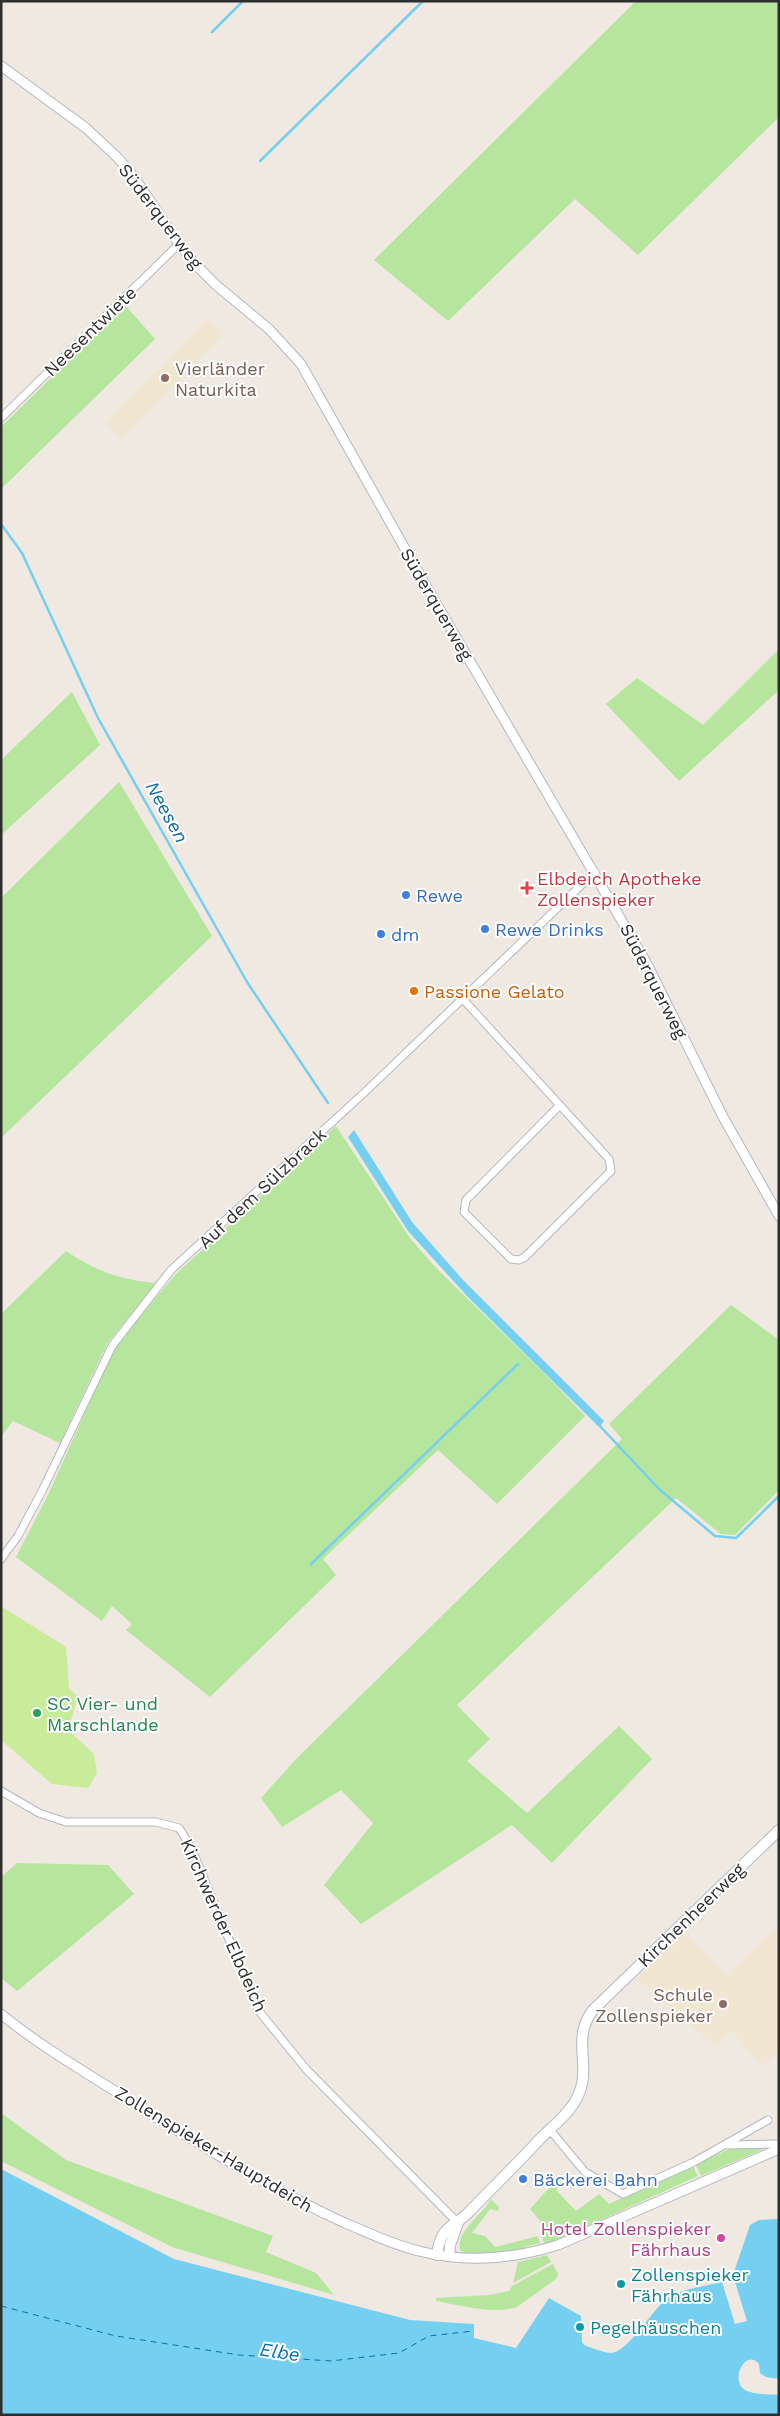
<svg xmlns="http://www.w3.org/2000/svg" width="780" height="2416" font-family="'Work Sans',sans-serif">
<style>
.education{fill:#f0e6d1}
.green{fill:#b6e59e}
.pitch{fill:#c9ec9a}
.water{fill:#75cff0}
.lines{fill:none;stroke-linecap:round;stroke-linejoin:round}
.stream{stroke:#75cff0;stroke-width:2.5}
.ferry{stroke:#0d6fa3;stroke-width:1;stroke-dasharray:6 5;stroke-linecap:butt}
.minor-casing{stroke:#b4b7c1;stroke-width:9}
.tertiary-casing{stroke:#b4b7c1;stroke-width:11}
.secondary-casing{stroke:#b4b7c1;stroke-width:12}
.minor{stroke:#fff;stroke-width:7}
.tertiary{stroke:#fff;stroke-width:9}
.secondary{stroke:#fff;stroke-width:10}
.education-dot{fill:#8d6e63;stroke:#fff;stroke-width:2}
.health-dot{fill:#e0444e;stroke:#fff;stroke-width:2}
.shop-dot{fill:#3f7fe0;stroke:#fff;stroke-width:2}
.food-dot{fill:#e8710a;stroke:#fff;stroke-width:2}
.leisure-dot{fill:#2e9e5b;stroke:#fff;stroke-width:2}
.hotel-dot{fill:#d1479c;stroke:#fff;stroke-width:2}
.culture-dot{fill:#0f9aa8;stroke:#fff;stroke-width:2}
.labels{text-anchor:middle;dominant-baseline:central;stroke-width:4;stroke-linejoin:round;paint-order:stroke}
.street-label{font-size:18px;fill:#2e2e2e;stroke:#fff}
.education-label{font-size:18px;fill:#785e54;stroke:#fff;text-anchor:start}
.health-label{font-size:18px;fill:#be3a42;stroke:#fff;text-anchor:start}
.shop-label{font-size:18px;fill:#366cbe;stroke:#fff;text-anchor:start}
.food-label{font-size:18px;fill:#c56008;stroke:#fff;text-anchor:start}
.leisure-label{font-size:18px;fill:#27864d;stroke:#fff;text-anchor:start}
.hotel-label{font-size:18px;fill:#b23c85;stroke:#fff;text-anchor:end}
.culture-label{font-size:18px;fill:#0d838f;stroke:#fff;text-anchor:start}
.water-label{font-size:19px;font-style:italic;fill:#0d6fa3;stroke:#fff}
</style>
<rect width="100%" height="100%" fill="#efe9e1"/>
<g class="education">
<polygon points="208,319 224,334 121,439 106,423"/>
<polygon points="779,1925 779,2051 762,2066 732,2031 715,2046 636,1978 685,1931 726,1975"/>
</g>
<g class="green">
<polygon points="636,1 779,1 779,117 638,255 575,199 448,321 374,260"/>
<polygon points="125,305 155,339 1,489 1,427"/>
<polygon points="779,649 779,690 679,781 606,704 637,678 703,725"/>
<polygon points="72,692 100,745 1,835 1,760"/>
<polygon points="119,782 212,936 1,1138 1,898"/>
<polygon points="336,1126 410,1238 435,1267 543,1372 585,1416 497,1504 438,1450 323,1559 336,1575 210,1697 126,1630 132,1624 112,1606 102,1621 16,1557 48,1495 115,1346 175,1275"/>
<path d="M66,1251C98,1272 118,1279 156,1283L107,1344L60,1443L13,1421L1,1437V1314Z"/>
<polygon points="731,1305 779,1340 779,1490 735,1535 721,1534 676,1498 457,1705 490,1739 467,1761 527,1813 619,1726 652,1759 552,1863 512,1825 361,1924 324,1885 373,1823 341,1790 282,1827 261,1798 297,1758 622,1439 609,1424"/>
<polygon points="17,1863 108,1865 134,1894 17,1991 1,1978 1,1877"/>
<polygon points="1,2113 66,2160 273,2236 266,2252 316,2273 334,2295 172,2247 1,2161"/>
<polygon points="768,2147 701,2176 696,2165 729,2149"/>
<polygon points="693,2166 698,2176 552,2242 544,2243 542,2235 548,2230 530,2209 560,2176 565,2180 556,2190 576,2211 599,2194 609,2204"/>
<path d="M491,2199L499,2207L498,2211L490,2209L472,2233L485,2236L495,2247L538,2236L540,2243L525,2247L524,2249C506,2251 477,2260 460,2250C456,2231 483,2214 491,2199Z"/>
<polygon points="547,2255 551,2262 513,2283 518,2262"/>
<path d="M553,2264L558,2274L557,2278L517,2307C493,2315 461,2305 436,2301V2298L489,2295L509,2291L512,2286Z"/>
</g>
<polygon class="pitch" points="1,1606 66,1647 69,1688 78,1697 68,1730 94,1754 97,1773 88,1788 52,1784 1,1740"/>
<g class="water">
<polygon points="354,1130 412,1222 463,1280 604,1421 599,1427 467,1296 408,1231 348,1137"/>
<path d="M1,2169L174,2259L410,2320L474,2324V2338L516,2348L549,2298L581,2316L582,2342L584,2345C592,2348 602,2352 610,2353C628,2354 654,2306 669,2297C683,2289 705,2286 722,2282L735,2324L747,2321L733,2275L750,2225L759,2220L779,2219V2379L766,2377L760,2373L759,2364C745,2347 728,2383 747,2391C756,2395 769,2394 779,2395V2415H1Z"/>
</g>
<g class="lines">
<g class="stream">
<polyline points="212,32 243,1"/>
<polyline points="260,161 423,1"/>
<polyline points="1,524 22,553 98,718 247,982 328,1103"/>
<polyline points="598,1424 659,1489 715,1536 736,1538 779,1496"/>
<polyline points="311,1564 518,1364"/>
</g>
<polyline class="ferry" points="1,2306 116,2336 239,2355 331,2361 399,2353 429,2336 473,2331"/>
<defs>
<g id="minor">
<polyline points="1,418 179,244"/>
<polyline points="462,998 609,1159 611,1171 525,1257 519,1260 511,1259 464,1212 466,1200 559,1106"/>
<polyline points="1,1559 18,1536 42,1491 112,1346 171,1270 365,1092 595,872"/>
<polyline points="1,1791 39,1813 66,1822 156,1822 179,1828 191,1847 258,2010 306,2069 458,2223"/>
<polyline points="550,2130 585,2172 623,2194 694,2162 768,2120"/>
<polyline points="728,2145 779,2144"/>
</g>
<g id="tertiary">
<polyline points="1,66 86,128 118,158 134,177 179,244 197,266 216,285 269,329 301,364 426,586 647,964 722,1115 779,1216"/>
<path d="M1,2014C45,2050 96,2078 143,2109C209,2150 274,2191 345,2223C369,2233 393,2245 419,2251C465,2263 513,2259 558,2245L779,2149"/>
</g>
<g id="secondary">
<path d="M437,2255C438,2247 440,2239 444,2233C450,2225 460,2221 467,2214C491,2189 516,2165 539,2140C549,2130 560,2121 569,2110C600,2072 567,2044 593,2010L779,1830"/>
<polyline points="449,2256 450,2245 458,2223"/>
</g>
</defs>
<use href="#minor" class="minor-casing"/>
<use href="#tertiary" class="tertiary-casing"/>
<use href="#secondary" class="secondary-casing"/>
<use href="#minor" class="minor"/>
<use href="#tertiary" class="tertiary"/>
<use href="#secondary" class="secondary"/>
</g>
<g class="education-dot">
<circle cx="165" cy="378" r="5"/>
<circle cx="723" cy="2004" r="5"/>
</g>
<path class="health-dot" d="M524.5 880.5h5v5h5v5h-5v5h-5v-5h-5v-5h5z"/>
<g class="shop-dot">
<circle cx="406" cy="895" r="5"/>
<circle cx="485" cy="929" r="5"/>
<circle cx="381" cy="934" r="5"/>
<circle cx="523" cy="2179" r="5"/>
</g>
<circle class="food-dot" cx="414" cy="991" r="5"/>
<circle class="leisure-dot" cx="37" cy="1713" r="5"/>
<circle class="hotel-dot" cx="721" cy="2238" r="5"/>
<g class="culture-dot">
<circle cx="621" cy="2284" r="5"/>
<circle cx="580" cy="2327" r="5"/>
</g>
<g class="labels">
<g class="street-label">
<text transform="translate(161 216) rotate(53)">Süderquerweg</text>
<text transform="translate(90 331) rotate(-44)">Neesentwiete</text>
<text transform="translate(437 604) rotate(60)">Süderquerweg</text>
<text transform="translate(654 981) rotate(63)">Süderquerweg</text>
<text transform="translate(262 1188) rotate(-43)">Auf dem Sülzbrack</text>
<text transform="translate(691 1915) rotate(-44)">Kirchenheerweg</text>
<text transform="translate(224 1925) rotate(66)">Kirchwerder Elbdeich</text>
<text transform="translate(214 2149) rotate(31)">Zollenspieker-Hauptdeich</text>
</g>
<g class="education-label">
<text x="175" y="368">Vierländer<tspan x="175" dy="21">Naturkita</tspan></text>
<text x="713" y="1994" text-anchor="end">Schule<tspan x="713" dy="21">Zollenspieker</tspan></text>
</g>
<g class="health-label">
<text x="537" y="878">Elbdeich Apotheke<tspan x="537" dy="21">Zollenspieker</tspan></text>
</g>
<g class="shop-label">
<text x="416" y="895">Rewe</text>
<text x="495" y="929">Rewe Drinks</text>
<text x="391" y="934">dm</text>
<text x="533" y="2179">Bäckerei Bahn</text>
</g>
<g class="food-label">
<text x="424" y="991">Passione Gelato</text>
</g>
<g class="leisure-label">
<text x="47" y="1703">SC Vier- und<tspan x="47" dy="21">Marschlande</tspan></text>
</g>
<g class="hotel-label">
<text x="711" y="2228">Hotel Zollenspieker<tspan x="711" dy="21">Fährhaus</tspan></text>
</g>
<g class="culture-label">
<text x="631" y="2274">Zollenspieker<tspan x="631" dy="21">Fährhaus</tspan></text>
<text x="590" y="2327">Pegelhäuschen</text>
</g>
<g class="water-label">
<text transform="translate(167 812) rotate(61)">Neesen</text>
<text transform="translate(280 2352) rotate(9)">Elbe</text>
</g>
</g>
<rect width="780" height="2416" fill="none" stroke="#2e2e2e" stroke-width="5"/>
</svg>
